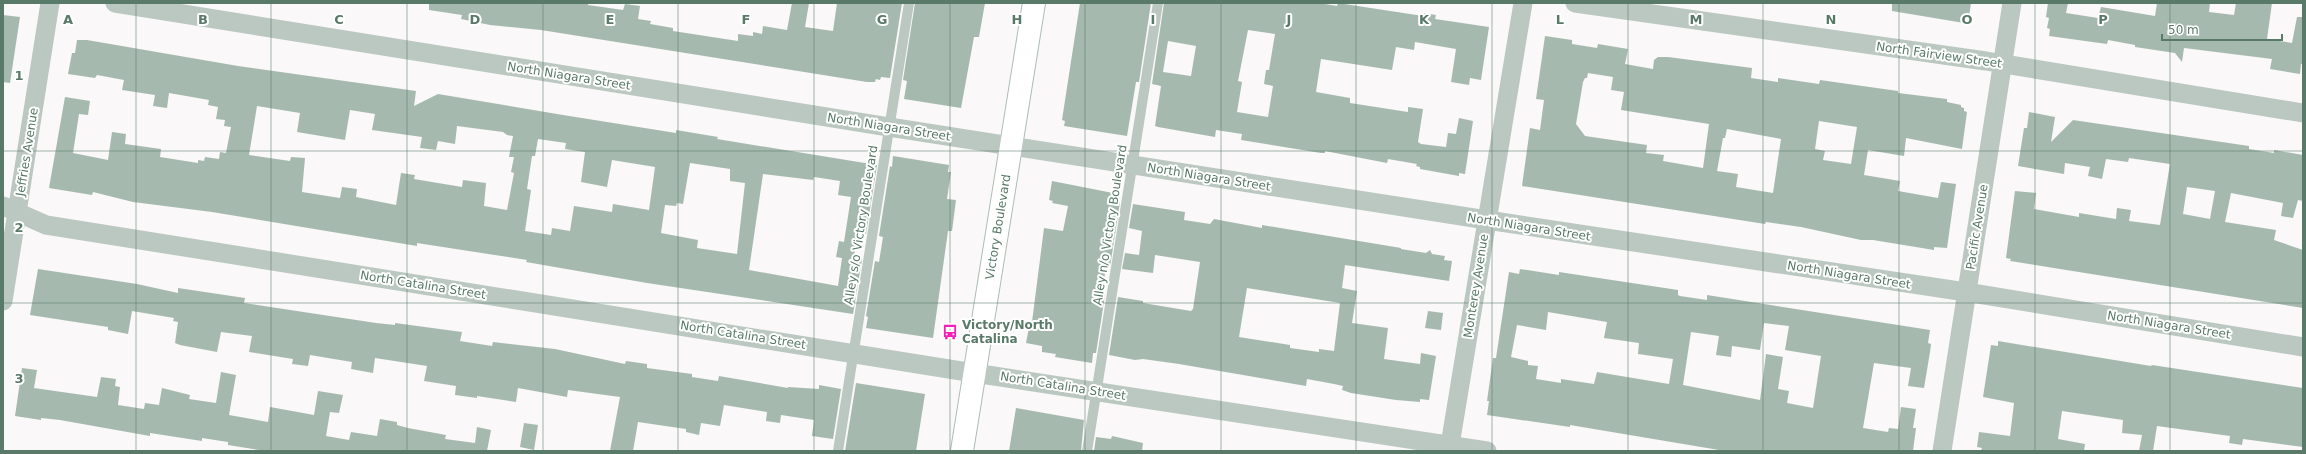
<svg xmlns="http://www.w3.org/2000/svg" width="2306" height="454" font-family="'DejaVu Sans',sans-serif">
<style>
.building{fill:#a6b9af;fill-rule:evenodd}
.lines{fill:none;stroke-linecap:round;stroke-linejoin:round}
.secondary-casing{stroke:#adbdb5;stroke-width:24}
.lane{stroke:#bbc7c1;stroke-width:10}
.street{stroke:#bbc7c1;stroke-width:19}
.secondary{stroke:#fff;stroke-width:22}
.grid{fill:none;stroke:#597a69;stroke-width:1;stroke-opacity:0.55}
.labels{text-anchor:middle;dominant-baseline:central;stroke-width:4;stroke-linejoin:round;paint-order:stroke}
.street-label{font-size:12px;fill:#597a69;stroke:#fff}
.poi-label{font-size:12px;font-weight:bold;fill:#597a69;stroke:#fff;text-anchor:start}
.grid-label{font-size:13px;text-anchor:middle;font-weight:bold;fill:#597a69;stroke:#fff;stroke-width:4;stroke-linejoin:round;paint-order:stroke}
</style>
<rect width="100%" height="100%" fill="#faf8f8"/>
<g class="building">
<polygon points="429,3 588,3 588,5 623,10 625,4 640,6 638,19 651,21 650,24 673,28 673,31 738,41 738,34 753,36 753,32 762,34 763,26 787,30 792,3 809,3 805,27 833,31 837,3 902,3 890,78 881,77 880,80 876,79 875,82 867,82 541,30 490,25 461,19 462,15 429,10"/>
<polygon points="915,3 985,3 979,37 974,37 961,108 904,99 907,81 903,80"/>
<polygon points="1080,3 1151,3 1139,82 1136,82 1127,136 1064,126 1065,121 1062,120"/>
<path d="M1164,3H1319L1337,6L1338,3L1423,16L1424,13L1436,15L1435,19L1489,27L1481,80L1470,78L1469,85L1451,82L1456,49L1415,42L1414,50L1396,47L1392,70L1321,59L1316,92L1350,98V103L1408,112V107L1423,109L1418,142L1421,144L1446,147L1448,133L1456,134L1459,118L1473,121L1465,174L1459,173V176L1420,169V167L1416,166L1417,164L1388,159L1387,163L1325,151V153H1321L1241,140L1242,134L1216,130L1215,137L1158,127L1155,126L1161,86L1152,84ZM1248,30L1275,34L1269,70H1266L1264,84L1273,86L1268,117L1237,112L1242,82L1238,81ZM1168,41L1196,46L1191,76L1163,72Z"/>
<polygon points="1892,3 1971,3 1969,17 1966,16 1964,23 1892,11"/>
<polygon points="2048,3 2068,3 2066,13 2098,18 2101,7 2155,16 2157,3 2210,3 2209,12 2234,15 2236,3 2272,3 2267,39 2292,43 2297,17 2303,17 2303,64 2301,64 2300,74 2270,69 2272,59 2184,48 2182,62 2175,53 2135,47 2135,45 2108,40 2107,44 2049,36 2050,29 2047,28 2049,18 2046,17"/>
<polygon points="3,15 20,17 10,83 3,82"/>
<path d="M1545,36L1572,40V44L1597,48L1598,44L1628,49L1625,64L1653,69L1654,60L1658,57H1668L1752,68L1751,78L1778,82V78L1819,84L1820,80L1841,83L1898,91V93L1947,99V102L1961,105V107L1964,108V111L1967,112L1962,149L1906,138L1904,156L1868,150L1864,175L1900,181L1898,191L1938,198L1941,182L1956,184L1947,248L1934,247V250L1873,240H1861L1801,227L1766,222L1765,224L1522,186L1530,128L1540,130L1544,100L1536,99ZM1588,73L1613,77L1611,90L1624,92L1621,110L1709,124L1703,168L1663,161L1664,155L1646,153L1647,145L1585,136L1576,124L1583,82L1585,78H1587ZM1819,121L1857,127L1851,164L1823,160L1825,151L1815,149ZM1727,129L1781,139L1773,193L1736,187L1738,174L1717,171L1723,138H1725Z"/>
<path d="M77,40H87L238,66L416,91L414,106L438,94L563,115L676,133V130L718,137L717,139L877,165L866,234L858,233L854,257L862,259L853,314L647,283L526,262L527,260L417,243V246L212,212L133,202L93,192L92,195L49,188L65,97L90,101L88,115L79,114L73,153L108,160L112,132L126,134L125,144L161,149L160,157L198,163V160L204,161L205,157L219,159L220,152L226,153L231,127L224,126L225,120L216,119L218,107L208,105L209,100L169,93L167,108L153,106L155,95L122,90L124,80L97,75L95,78L68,74L72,53H75ZM257,106L300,113L297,132L345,140L350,110L375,114L372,130L422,137L420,148L436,150L438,141L455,144L457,126L503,132L507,135L513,136L509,157H514L511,172L514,173L507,210L484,206L486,183L463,180L462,187L414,179L415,175L401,173L396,205L356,197L357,189L342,187L340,198L302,192L305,158L291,157L290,161L249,155ZM538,139L566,143L565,149L585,152L581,182L607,187L612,160L655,167L649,210L613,204L612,212L574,206L570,231L552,228L551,235L525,231L531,190L527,189L532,156H535ZM690,163L730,169V181L745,183L737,254L697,248L698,240L661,233L665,205L676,206L677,203L683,204ZM763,174L813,180L814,177L840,181L838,195L851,197L844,242L839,241L836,257L842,258L838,286L749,270Z"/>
<path d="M2029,112L2055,117L2051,142L2073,120L2249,146V149L2274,153V150L2303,155V201L2298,200L2293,218L2281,216L2283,203L2231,193L2225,222L2276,230L2274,240L2303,250V308L2010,261L2011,259L2006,258L2015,191L2036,193L2034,209L2079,217V213L2116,219L2117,208L2131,210L2129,221L2160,225L2170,164L2129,158L2128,162L2106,159L2102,179L2088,176L2090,167L2065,163L2064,174L2018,166L2024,128H2027ZM2187,187L2215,191L2210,219L2183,214Z"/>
<polygon points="893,156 949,165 948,172 951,172 947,199 956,200 952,231 948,231 933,338 866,328 868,317 866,316 875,261 879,262 883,237 879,236 890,166 892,167"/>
<polygon points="1052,181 1118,194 1117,201 1120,202 1110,267 1106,266 1102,295 1105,295 1096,353 1093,353 1092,363 1055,357 1056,354 1042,352 1042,346 1026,343 1030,322 1032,322 1044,228 1063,231 1068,206 1052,203 1053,201 1049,200"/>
<path d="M1133,204L1185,212L1184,220L1210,224L1214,219L1262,228V225L1401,248V249L1426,253L1430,250L1432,254L1445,256L1444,260L1452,261L1449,281L1345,265L1342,288L1357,291L1352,323L1388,328L1384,359L1420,364L1421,353L1436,356L1429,400L1420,399V402L1396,400L1351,393L1342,390L1343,386L1334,384L1307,379L1306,386L1179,364L1143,359L1135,360L1109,355L1118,297L1143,301V303L1191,311L1193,309L1200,262L1155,255L1153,273L1122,269L1125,253L1139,255L1142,231L1129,228ZM1247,288L1340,303L1334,351L1319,349V352L1290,348V345L1239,337Z"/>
<polygon points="38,269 137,284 178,293 178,288 245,298 244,303 376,323 395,325 395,323 462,332 460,341 492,346 493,342 555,349 625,364 626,361 647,364 647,368 692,374 692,377 718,381 719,376 788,388 788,387 819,389 819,385 841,389 833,439 812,436 814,420 781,415 780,423 766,421 767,412 724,405 720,426 701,423 699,435 686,432 686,429 638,422 633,451 610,451 620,397 568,390 567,397 518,388 516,402 477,396 477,398 455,395 456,386 424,381 427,366 375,358 373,373 351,369 352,362 310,355 308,366 292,364 293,359 249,352 252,336 221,332 217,352 180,345 175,343 178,322 173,321 174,318 132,311 128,334 108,330 108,327 30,315"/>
<path d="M1520,269L1559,275V272L1678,290V295L1680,296L1707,300V295L1930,330L1928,343L1931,344L1930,352L1924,388L1908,386L1911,368L1874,363L1863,428L1888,432L1889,428L1898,429L1901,407L1916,409L1913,428H1916L1913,451H1725L1570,425V427L1487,415L1489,401H1487L1493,358H1496L1509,272L1519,274ZM1548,312L1607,322L1604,338L1639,343L1638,354L1673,359L1669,384L1597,372L1594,384L1561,379V383L1536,379L1538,366L1528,365V361L1511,357L1517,325L1546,330ZM1764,323L1789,326L1785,350L1821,356L1813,408L1787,403L1789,391L1778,389L1783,357L1766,354L1760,400L1683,385L1691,332L1719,336L1716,355L1731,357L1732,346L1760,350Z"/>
<polygon points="1428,311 1443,313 1441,330 1425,328"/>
<polygon points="1998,341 2151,366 2152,365 2303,388 2303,447 2243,439 2242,445 2229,443 2230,436 2157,426 2153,451 2139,451 2142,435 2122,433 2123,420 2062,411 2058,439 2085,444 2084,451 1981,451 1982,448 1977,447 1979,432 2010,436 2014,403 1983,397 1991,345 1998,346"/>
<polygon points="22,368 37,370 34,388 97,397 101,377 116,379 115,386 120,387 118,405 144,409 145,403 159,405 162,388 190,395 189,399 216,403 221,372 236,375 229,415 268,422 270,407 314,415 318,391 343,395 339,413 330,412 326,436 349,440 351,432 377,436 380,419 397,422 397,425 408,428 446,435 445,439 475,443 477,427 491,430 487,451 265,451 228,445 228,442 202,438 202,441 150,433 150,436 60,420 41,418 41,420 15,416"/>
<polygon points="856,383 925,394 916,451 845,451"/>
<polygon points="1016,408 1084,420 1081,451 1009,451"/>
<polygon points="524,423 538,425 534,450 520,447"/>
<polygon points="1112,436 1143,443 1142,451 1094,451 1096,437 1111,439"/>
</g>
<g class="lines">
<defs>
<g id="secondary">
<path id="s1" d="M962,451L1034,3"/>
</g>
</defs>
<use href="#secondary" class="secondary-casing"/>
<g class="lane">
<polyline points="838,451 909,3"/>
<polyline points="1087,451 1158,3"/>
</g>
<g class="street">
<polyline points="115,3 889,127 1487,220 1966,292 2303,347"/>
<polyline points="1575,3 1986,61 2303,113"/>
<polyline points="3,206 46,225 974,373 1487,451"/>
<polyline points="3,301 50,3"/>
<polyline points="1449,451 1523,3"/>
<polyline points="1942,451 2012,3"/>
</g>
<use href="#secondary" class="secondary"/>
</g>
<path class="grid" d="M136,3V451M271,3V451M407,3V451M543,3V451M678,3V451M814,3V451M950,3V451M1085,3V451M1221,3V451M1356,3V451M1492,3V451M1628,3V451M1763,3V451M1899,3V451M2035,3V451M2170,3V451M3,151H2303M3,303H2303"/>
<defs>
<symbol id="bus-bare" viewBox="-9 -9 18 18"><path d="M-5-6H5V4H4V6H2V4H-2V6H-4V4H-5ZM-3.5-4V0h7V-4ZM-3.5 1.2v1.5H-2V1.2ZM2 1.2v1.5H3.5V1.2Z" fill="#f41eb9" stroke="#fff" stroke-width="2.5" paint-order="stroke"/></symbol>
</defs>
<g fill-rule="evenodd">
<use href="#bus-bare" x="939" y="321" width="22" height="22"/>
</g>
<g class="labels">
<g class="street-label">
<text transform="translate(1939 55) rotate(8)">North Fairview Street</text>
<text transform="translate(569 76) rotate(9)">North Niagara Street</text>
<text transform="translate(889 127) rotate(9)">North Niagara Street</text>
<text transform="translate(27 152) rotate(-81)">Jeffries Avenue</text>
<text transform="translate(1209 177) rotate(9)">North Niagara Street</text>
<text transform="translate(861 225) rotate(-81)">Alley s/o Victory Boulevard</text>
<text transform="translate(1110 225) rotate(-81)">Alley n/o Victory Boulevard</text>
<text stroke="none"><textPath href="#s1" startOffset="227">Victory Boulevard</textPath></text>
<text transform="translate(1529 227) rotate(9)">North Niagara Street</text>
<text transform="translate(1977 227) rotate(-81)">Pacific Avenue</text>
<text transform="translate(1849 275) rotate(9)">North Niagara Street</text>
<text transform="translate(423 285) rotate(9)">North Catalina Street</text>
<text transform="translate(1476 286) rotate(-81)">Monterey Avenue</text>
<text transform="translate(2169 325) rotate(9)">North Niagara Street</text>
<text transform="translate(743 335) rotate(9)">North Catalina Street</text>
<text transform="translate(1063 386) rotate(9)">North Catalina Street</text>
</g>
<g class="poi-label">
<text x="962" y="325">Victory/North<tspan x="962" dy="14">Catalina</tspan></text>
</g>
</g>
<g class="grid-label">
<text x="68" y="24">A</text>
<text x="203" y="24">B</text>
<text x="339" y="24">C</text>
<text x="475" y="24">D</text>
<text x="610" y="24">E</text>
<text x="746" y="24">F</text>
<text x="882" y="24">G</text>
<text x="1017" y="24">H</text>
<text x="1153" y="24">I</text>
<text x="1289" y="24">J</text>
<text x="1424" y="24">K</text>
<text x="1560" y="24">L</text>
<text x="1696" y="24">M</text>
<text x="1831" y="24">N</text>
<text x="1967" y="24">O</text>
<text x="2103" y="24">P</text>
<text x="19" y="80">1</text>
<text x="19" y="232">2</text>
<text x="19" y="383">3</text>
</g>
<rect width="2306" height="454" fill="none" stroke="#597a69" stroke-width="8"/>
<path d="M2162 34v6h120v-6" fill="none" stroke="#597a69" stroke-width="2"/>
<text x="2168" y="34" font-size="12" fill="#597a69" stroke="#ffffff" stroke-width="3" paint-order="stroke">50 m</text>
</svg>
